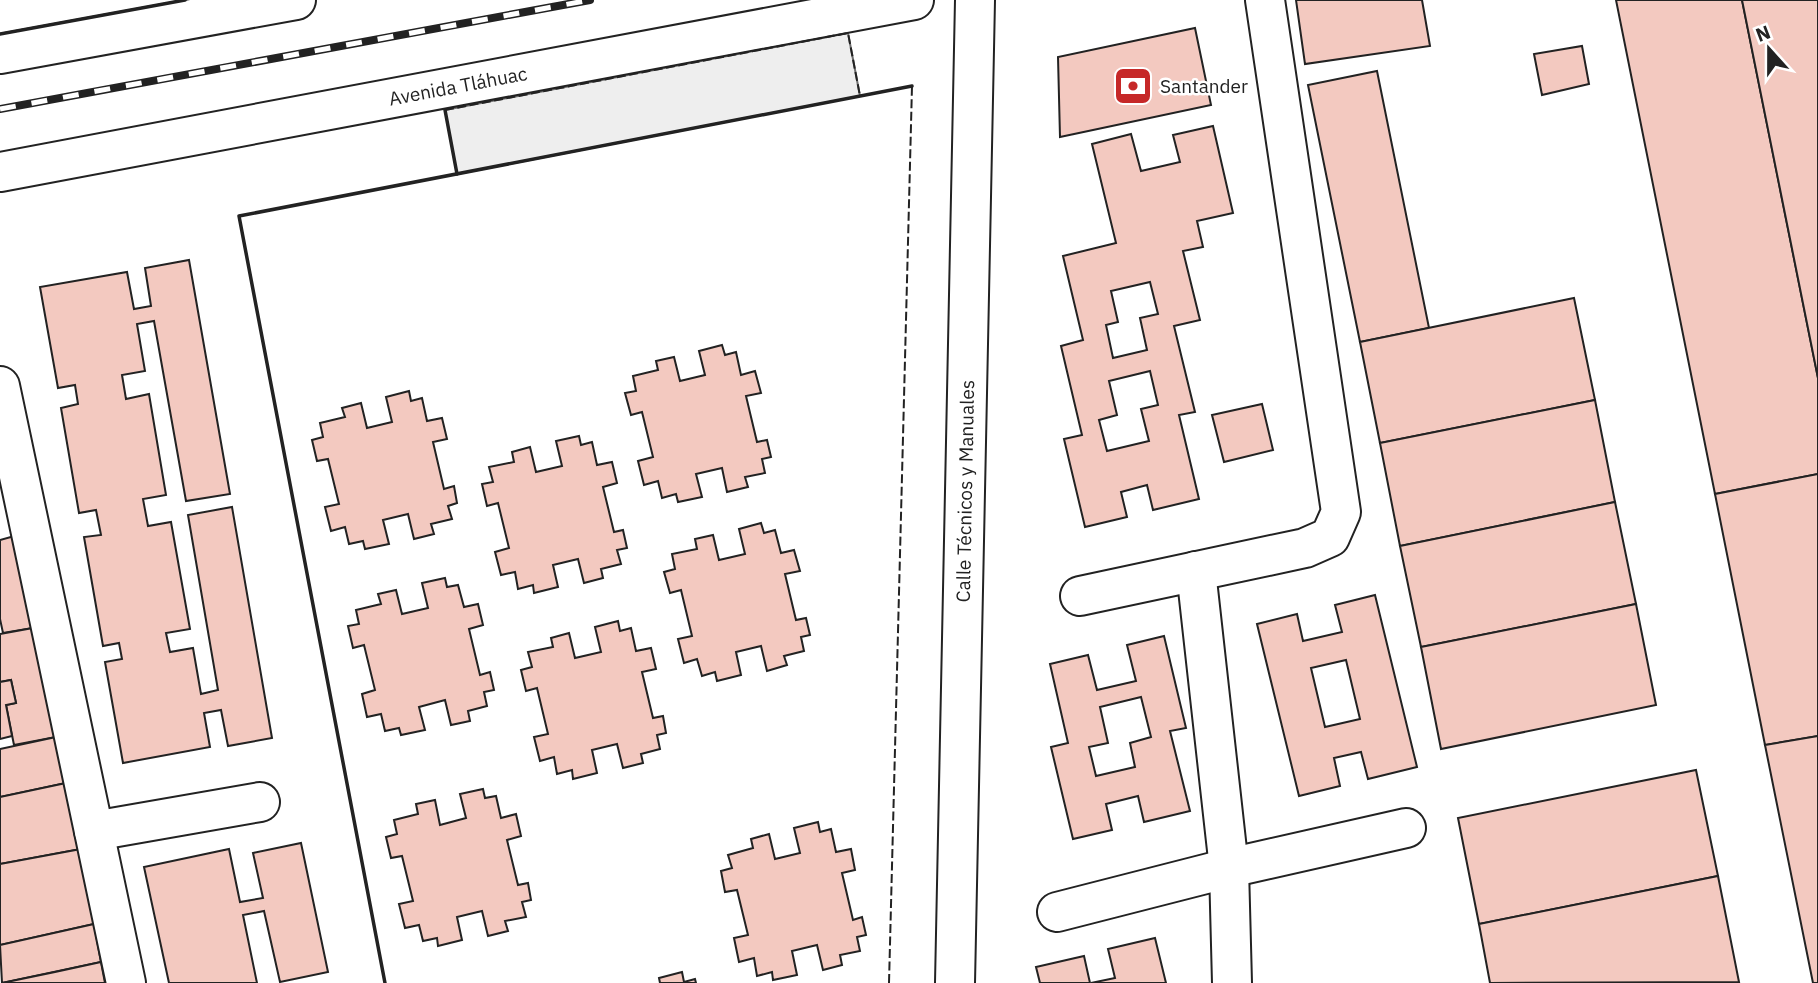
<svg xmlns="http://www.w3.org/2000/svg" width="1818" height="983" font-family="'IBM Plex Sans',sans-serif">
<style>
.green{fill:#eee;stroke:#6f6f6f;stroke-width:2}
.building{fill:#f3c9c0;stroke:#222;stroke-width:2;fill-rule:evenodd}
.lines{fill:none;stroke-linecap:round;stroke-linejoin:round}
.minor-casing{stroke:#222;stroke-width:42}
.tertiary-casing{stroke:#222;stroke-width:42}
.secondary-casing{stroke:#222;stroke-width:42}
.minor{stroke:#fff;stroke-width:38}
.tertiary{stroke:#fff;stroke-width:38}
.secondary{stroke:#fff;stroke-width:38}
.rail-casing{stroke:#222;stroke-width:8}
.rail{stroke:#fff;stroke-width:5;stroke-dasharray:16;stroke-linecap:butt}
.fence{stroke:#222;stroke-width:2;stroke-dasharray:9 3.5;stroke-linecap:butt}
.wall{stroke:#222;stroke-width:3.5}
.labels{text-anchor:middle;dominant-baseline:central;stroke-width:5;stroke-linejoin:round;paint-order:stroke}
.street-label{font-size:19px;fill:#222;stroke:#fff}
.poi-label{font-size:19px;fill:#222;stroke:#fff;text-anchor:start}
</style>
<rect width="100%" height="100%" fill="#fff"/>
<polygon class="green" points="848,33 860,96 457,174 445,110"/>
<g class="building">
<polygon points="1296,0 1422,0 1430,46 1305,64"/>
<polygon points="1616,0 1742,0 1818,378 1818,474 1715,494"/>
<polygon points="1742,0 1818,0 1818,378"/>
<polygon points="1195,28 1211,105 1060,137 1058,57"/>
<polygon points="1582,46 1589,84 1542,95 1534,54"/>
<polygon points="1377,71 1429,328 1360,342 1308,85"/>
<path d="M1213,126L1233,213L1197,221L1203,247L1183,251L1200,320L1174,326L1195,412L1179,415L1199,499L1153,510L1147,485L1121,492L1127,517L1085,527L1064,439L1082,435L1061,346L1083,340L1063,256L1116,243L1092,144L1131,134L1141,171L1180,162L1173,135ZM1150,282L1158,314L1140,318L1147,350L1113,358L1106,325L1118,322L1111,291ZM1150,371L1158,405L1141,409L1149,441L1107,451L1099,420L1117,415L1109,381Z"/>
<polygon points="189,260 230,494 186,501 154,321 137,324 145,371 122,375 126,399 149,394 166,495 143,499 148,526 171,522 190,629 166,633 170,652 193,648 201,694 218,690 188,515 232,507 272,738 228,746 221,710 204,713 210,747 123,763 105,662 122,659 119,643 103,646 84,537 101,535 96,510 79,513 61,408 78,404 75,385 58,388 40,287 127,272 134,309 151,306 145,268"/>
<polygon points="1574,298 1595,400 1380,443 1360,342"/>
<polygon points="722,345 725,355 736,352 741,375 755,371 761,393 746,396 757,442 767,440 771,457 762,459 765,473 745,477 748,487 727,492 722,468 696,474 702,497 678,502 676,494 662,498 658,481 644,485 638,461 653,457 642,412 631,415 625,393 636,391 633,376 658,370 656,361 674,357 680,381 705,375 699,351"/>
<polygon points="409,391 411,401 422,398 427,421 442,418 447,439 433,442 444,489 454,486 457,503 448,506 452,519 431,524 434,534 414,539 408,514 383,520 389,544 365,549 363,541 349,544 345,527 331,531 325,507 339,504 328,459 317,461 312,440 323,437 320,423 345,417 342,408 361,403 367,428 392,422 386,397"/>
<polygon points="1595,400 1615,502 1400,546 1380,443"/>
<polygon points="1262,404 1273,450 1224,462 1212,415"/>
<polygon points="579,436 581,445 592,442 597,465 612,462 617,483 603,487 614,532 623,530 627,548 617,550 621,564 601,569 603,578 584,583 578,559 553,565 558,587 534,593 533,585 518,589 515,572 501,575 495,552 509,548 498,503 487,506 482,484 493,482 489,467 514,462 512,452 530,447 536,472 562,466 556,441"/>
<polygon points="1818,474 1818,736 1765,745 1715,494"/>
<polygon points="1615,502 1636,604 1421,647 1400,546"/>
<polygon points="761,523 764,533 775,530 781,553 794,550 800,571 785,574 796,620 806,618 810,635 801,637 804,651 784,656 787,665 767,671 761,646 736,652 741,675 717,681 715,672 702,676 697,659 684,663 678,639 692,636 681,590 670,593 664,572 675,569 672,554 697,549 695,539 713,535 719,560 745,554 739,529"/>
<polygon points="18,535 33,628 3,633 0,619 0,540"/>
<polygon points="445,578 447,587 458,585 464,607 478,604 483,625 469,629 480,675 490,672 494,690 484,692 487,706 468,711 470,721 451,725 445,700 419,707 425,730 401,735 399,728 385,731 381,714 367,717 362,694 375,690 364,645 353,648 348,626 359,624 356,610 381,604 378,594 396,590 402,614 428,608 422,583"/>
<path d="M1375,595L1417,767L1368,779L1361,752L1334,758L1340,786L1299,796L1257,624L1297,614L1303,641L1342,632L1335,605ZM1346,660L1360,719L1325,727L1311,668Z"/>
<polygon points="1636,604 1656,705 1441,749 1421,647"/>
<polygon points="618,621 620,631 631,628 636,651 651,648 656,669 642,672 653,718 663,716 666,733 657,735 660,749 641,754 643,763 623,768 617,744 592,750 597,773 573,779 572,770 557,774 554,757 540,761 534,737 548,734 537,688 526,691 521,670 532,667 528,652 553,647 551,638 569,633 575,658 601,652 595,627"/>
<polygon points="33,628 56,737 14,745 6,705 16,703 11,680 0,682 0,634"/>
<path d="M1164,636L1186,728L1170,731L1190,811L1144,822L1138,796L1106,804L1112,830L1073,839L1051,747L1068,743L1050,664L1088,655L1097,690L1136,681L1127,645ZM1141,697L1151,737L1130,743L1135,767L1096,776L1089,747L1108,743L1100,707Z"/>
<polygon points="11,680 16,703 6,705 12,736 0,739 0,682"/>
<polygon points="1818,736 1818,983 1813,983 1765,745"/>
<polygon points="56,737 66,783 0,797 0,749"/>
<polygon points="1696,770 1718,876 1479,924 1458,818"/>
<polygon points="66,783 81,849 0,864 0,797"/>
<polygon points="483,789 485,798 496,796 501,818 516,814 521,836 507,840 518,885 528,883 531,900 522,902 526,917 505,921 508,931 488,936 482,911 457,917 462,940 438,946 437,938 423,941 419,925 405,928 399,904 413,901 402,856 391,858 386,837 397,834 394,820 418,814 416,804 435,800 440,825 466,818 460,794"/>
<polygon points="818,822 820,832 831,829 836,852 851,849 855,870 842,873 853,920 862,917 866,935 857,937 860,951 840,955 842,965 823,970 817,945 792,951 797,975 773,980 772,972 757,976 754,958 739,962 734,938 748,935 737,890 725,892 721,871 732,868 728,855 753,848 751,839 769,834 775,859 800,853 794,828"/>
<polygon points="301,843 328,972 280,982 264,911 243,915 257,983 169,983 144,867 229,849 240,902 263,898 253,853"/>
<polygon points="81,849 94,924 0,945 0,864"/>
<polygon points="1718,876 1739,982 1490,983 1479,924"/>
<polygon points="94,924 101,962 2,983 0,945"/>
<polygon points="1155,938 1166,983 1091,983 1115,978 1108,949"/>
<polygon points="1084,956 1090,983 1040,983 1036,967"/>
<polygon points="101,962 105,983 2,983 55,972"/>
<polygon points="682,972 684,982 695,979 696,983 660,983 659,978"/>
</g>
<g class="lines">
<defs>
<g id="minor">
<polyline points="0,386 126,983"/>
<polyline points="1196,571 1229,868 1232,983"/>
<polyline points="1080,596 1305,548 1330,537 1341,512 1265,0"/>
<polyline points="94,831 260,802"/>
<polyline points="1057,912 1229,868 1406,828"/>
</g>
<g id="tertiary">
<path id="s1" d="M955,983L975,0"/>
</g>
<g id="secondary">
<polyline points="0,54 296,0"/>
<path id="s2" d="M0,172L914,0"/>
</g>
</defs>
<use href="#minor" class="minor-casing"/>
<use href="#tertiary" class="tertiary-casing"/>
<use href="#secondary" class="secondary-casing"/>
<use href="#minor" class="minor"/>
<use href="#tertiary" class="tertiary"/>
<use href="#secondary" class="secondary"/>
<defs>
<polyline id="rail" points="0,109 590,0"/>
</defs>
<use href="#rail" class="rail-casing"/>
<use href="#rail" class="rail"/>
<g class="fence">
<polyline points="445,110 848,33 860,96"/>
<polyline points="889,983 912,86"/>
</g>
<g class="wall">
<polyline points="0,34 185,0"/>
<polyline points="445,110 457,174"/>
<polyline points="385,983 239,216 912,86"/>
</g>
</g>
<defs>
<symbol id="bank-square" viewBox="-11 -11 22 22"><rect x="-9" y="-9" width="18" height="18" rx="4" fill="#c62828" stroke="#fff"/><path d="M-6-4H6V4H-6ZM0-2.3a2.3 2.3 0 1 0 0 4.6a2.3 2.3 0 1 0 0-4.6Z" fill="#fff"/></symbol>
</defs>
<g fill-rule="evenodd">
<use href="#bank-square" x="1111" y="64" width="44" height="44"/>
</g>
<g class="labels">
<g class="street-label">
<text stroke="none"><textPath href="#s2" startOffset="466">Avenida Tláhuac</textPath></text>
<text stroke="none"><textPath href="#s1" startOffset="492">Calle Técnicos y Manuales</textPath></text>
</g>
<g class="poi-label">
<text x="1160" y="86">Santander</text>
</g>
</g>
<g transform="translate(1769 49) rotate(339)" stroke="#ffffff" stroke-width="5" paint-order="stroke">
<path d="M0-5L12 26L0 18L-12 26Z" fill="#222222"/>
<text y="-10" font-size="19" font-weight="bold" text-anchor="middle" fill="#222222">N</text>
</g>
</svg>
